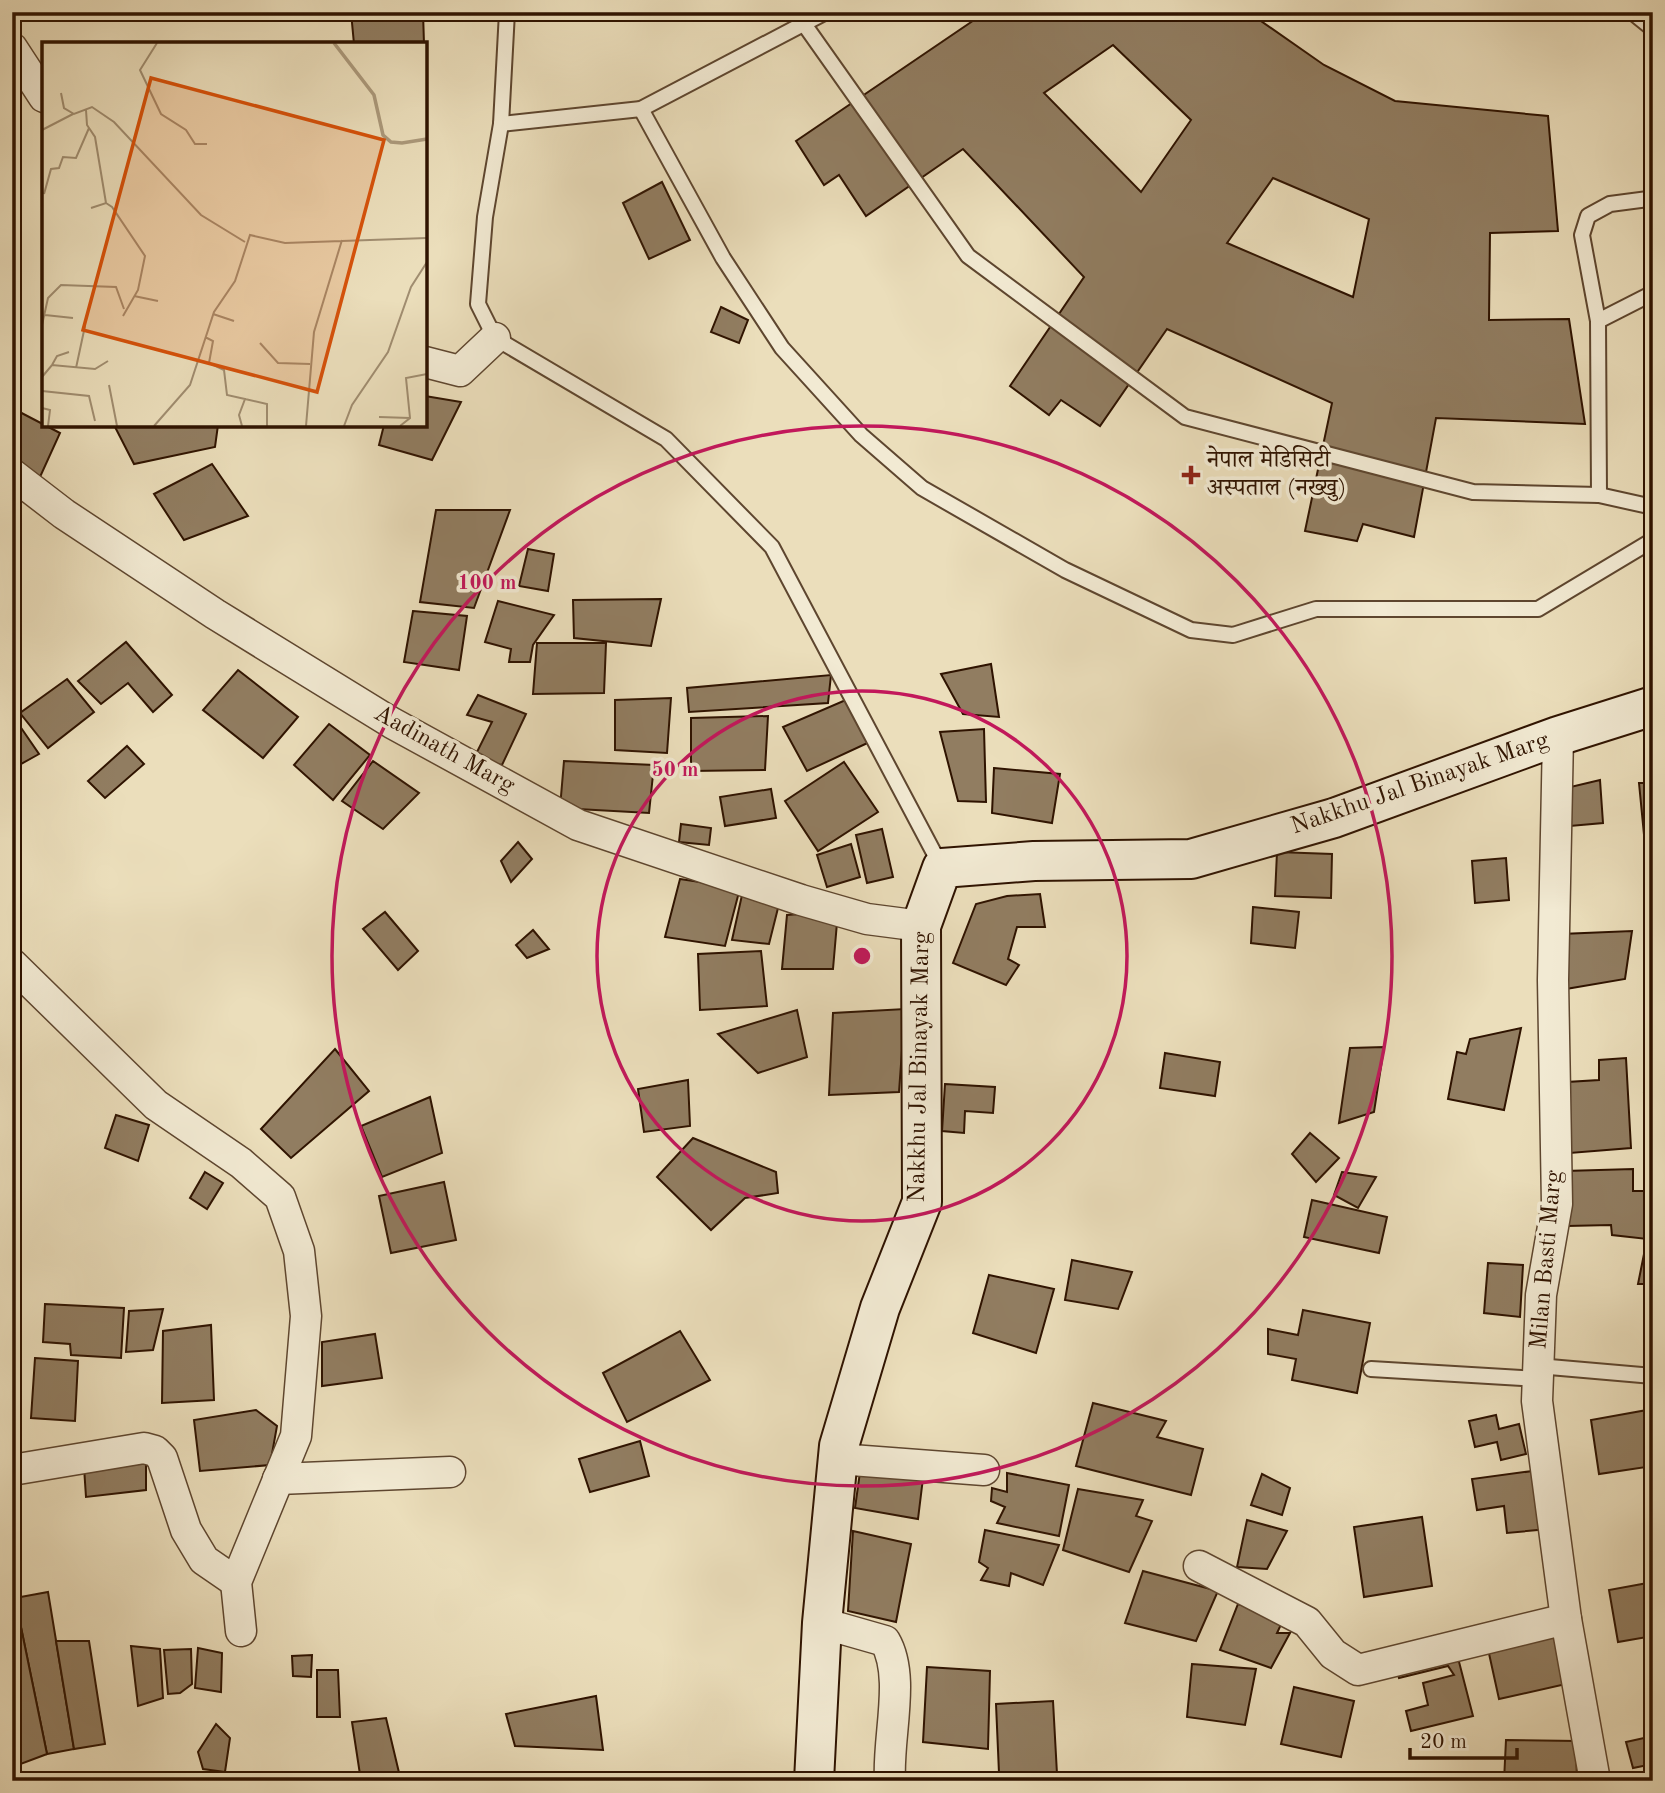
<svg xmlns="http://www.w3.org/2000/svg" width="1665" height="1793" font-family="'Old Standard TT','Noto Serif Devanagari',serif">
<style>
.building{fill:#917d61;stroke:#2f1300;stroke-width:2;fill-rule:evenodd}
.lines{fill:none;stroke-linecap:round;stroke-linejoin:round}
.lane-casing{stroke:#5e462f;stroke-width:18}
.street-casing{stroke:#5e462f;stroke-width:33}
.secondary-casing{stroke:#2f1300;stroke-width:42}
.lane{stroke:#f2ead3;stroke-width:14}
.street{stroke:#f2ead3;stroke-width:30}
.secondary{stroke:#f2ead3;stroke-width:38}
.ring{fill:none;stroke:#c2185b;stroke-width:3.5}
.poi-dot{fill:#8f2418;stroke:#f2ead3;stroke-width:2.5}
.labels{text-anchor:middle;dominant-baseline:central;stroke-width:7;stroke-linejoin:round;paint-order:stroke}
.poi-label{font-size:24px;fill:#2f1300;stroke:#f2ead3;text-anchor:start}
.street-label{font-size:24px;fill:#2f1300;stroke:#f2ead3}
.inset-river{fill:none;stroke:#ab997b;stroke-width:3.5}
.inset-road{fill:none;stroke:#a08d70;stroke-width:2}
.view{fill:#d6520b;fill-opacity:0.15;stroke:#d6520b;stroke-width:3.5}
.inset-edge{fill:none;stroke:#2f1300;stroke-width:3.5}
.centre{fill:#c2185b;stroke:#f2ead3;stroke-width:3.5}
.ring-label{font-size:21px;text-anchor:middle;font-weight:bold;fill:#c2185b;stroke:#f2ead3;stroke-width:7;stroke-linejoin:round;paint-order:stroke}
</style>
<rect width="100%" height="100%" fill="#ebdebb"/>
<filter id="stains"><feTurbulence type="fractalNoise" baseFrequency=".00286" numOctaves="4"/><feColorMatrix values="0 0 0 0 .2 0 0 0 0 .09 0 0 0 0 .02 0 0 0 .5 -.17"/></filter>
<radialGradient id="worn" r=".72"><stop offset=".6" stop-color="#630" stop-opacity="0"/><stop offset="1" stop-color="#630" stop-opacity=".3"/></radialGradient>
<g class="building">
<polygon points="351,12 423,12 424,44 354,44"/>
<path d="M986,12H1248L1324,65L1395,101L1548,116L1558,231L1490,233L1489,320L1569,319L1585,424L1436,418L1414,537L1363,524L1357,541L1305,531L1332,403L1167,329L1100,426L1061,400L1049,415L1010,386L1084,277L963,149L866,216L839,175L824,185L796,141ZM1113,45L1191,120L1141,192L1044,93ZM1273,178L1369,219L1353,297L1227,243Z"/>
<polygon points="662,182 690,240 649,259 623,203"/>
<polygon points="721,307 748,320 739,343 711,332"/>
<polygon points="425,396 461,402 432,460 379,445 384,425 425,425"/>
<polygon points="12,408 60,433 40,477 12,456"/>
<polygon points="114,425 218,425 215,447 134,464"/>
<polygon points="212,464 248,516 184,540 154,494"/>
<polygon points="436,510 510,510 474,608 420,602"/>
<polygon points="528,549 554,554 548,591 519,586"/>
<polygon points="661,599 651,646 574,638 573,600"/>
<polygon points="498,601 554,615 533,645 530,662 509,662 511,649 485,642"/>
<polygon points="413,611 467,616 459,670 404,662"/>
<polygon points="126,642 172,695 153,712 128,683 101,704 78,681"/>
<polygon points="537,643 606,643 604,693 533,694"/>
<polygon points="991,664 999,717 963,714 941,674"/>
<polygon points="238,670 298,717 263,758 203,710"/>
<polygon points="831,675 828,703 689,712 687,688"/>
<polygon points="67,679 94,712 48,748 20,713"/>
<polygon points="478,695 526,714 502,765 473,760 492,722 467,715"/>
<polygon points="671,698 667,753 615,750 615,700"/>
<polygon points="848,699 874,740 807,771 783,727"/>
<polygon points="768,716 765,770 691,771 691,718"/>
<polygon points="15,719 39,754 12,769 12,721"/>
<polygon points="329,724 370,755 333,800 294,765"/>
<polygon points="984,729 986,802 958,801 940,732"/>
<polygon points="127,746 144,764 105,798 88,781"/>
<polygon points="373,761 419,793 383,829 342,801"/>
<polygon points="564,761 654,765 649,813 560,808"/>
<polygon points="844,762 878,812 818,851 785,801"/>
<polygon points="994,768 1060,774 1052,823 992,813"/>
<polygon points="1600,780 1603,823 1559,827 1562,789"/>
<polygon points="1639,783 1653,783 1653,876 1648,876"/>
<polygon points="771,789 776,818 725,826 720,797"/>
<polygon points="681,824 711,828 709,845 679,842"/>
<polygon points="882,829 893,877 867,883 856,835"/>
<polygon points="518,842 532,859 511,882 501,861"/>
<polygon points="851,844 860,877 827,887 817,855"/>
<polygon points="1277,852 1332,854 1331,898 1275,896"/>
<polygon points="1506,858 1509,900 1475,903 1472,861"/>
<polygon points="680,879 740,888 725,946 665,937"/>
<polygon points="1040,894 1045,927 1017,927 1008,959 1019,965 1006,985 953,963 976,904 1007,896"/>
<polygon points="742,895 780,900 769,944 732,940"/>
<polygon points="1253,907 1299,912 1295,948 1251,943"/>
<polygon points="838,911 833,969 782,969 787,915"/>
<polygon points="385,912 418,951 398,970 363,929"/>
<polygon points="533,930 549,949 527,958 516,945"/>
<polygon points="1632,931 1625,979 1560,990 1561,934"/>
<polygon points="761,951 767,1006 700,1010 698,954"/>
<polygon points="905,1009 899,1092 829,1095 833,1013"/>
<polygon points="797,1010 807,1057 758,1073 718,1034"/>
<polygon points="1521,1028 1504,1110 1448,1099 1457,1052 1466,1054 1470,1039"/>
<polygon points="1384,1047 1374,1112 1339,1123 1350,1048"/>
<polygon points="335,1049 369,1091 291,1158 261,1129"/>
<polygon points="1165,1053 1220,1062 1215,1096 1160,1088"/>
<polygon points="1626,1058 1631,1148 1570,1153 1567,1082 1599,1080 1599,1060"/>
<polygon points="688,1080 690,1126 644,1132 638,1089"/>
<polygon points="945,1084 995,1087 993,1113 965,1111 964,1133 942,1131"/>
<polygon points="1653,1091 1653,1147 1649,1147 1644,1093"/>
<polygon points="430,1097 442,1153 382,1177 361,1126"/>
<polygon points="116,1115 149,1125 138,1161 105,1148"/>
<polygon points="1310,1133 1339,1158 1316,1182 1292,1154"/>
<polygon points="693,1138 776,1172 778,1193 745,1198 711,1230 657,1177"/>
<polygon points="1633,1169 1633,1191 1652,1191 1647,1239 1612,1235 1611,1225 1567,1226 1565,1171"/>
<polygon points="205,1172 223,1183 207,1209 190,1198"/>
<polygon points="1342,1172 1376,1177 1358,1208 1334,1195"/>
<polygon points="444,1182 456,1240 391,1253 379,1196"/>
<polygon points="1312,1200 1387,1217 1379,1253 1304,1237"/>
<polygon points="1653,1238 1653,1284 1638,1284 1647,1239"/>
<polygon points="1072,1260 1132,1272 1118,1309 1065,1300"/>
<polygon points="1488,1263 1523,1265 1520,1317 1484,1313"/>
<polygon points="989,1275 1054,1289 1036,1353 973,1333"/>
<polygon points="45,1304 124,1308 121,1358 71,1355 70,1344 43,1342"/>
<polygon points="163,1309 153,1350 126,1352 129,1311"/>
<polygon points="1303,1310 1370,1323 1357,1393 1292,1380 1296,1359 1268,1354 1268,1329 1298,1335"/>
<polygon points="211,1325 214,1400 162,1403 163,1331"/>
<polygon points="680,1331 710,1380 627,1422 603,1373"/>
<polygon points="375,1334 382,1378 322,1386 322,1342"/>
<polygon points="35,1358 78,1361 75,1421 31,1418"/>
<polygon points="1653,1389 1653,1440 1652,1441 1646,1390"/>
<polygon points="1093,1403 1166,1421 1157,1437 1203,1449 1191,1495 1076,1466"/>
<polygon points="256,1410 277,1426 270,1465 200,1471 194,1420"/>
<polygon points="1647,1410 1653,1466 1599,1474 1591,1420"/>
<polygon points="1496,1415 1499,1429 1519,1424 1526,1454 1501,1460 1497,1442 1475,1447 1469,1421"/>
<polygon points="640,1441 649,1476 590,1492 579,1459"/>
<polygon points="146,1458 146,1490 86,1497 84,1467"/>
<polygon points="1540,1470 1548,1529 1507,1533 1504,1506 1477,1510 1472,1479"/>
<polygon points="860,1472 923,1478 918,1519 855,1508"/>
<polygon points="1007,1473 1069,1485 1059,1536 997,1523 1005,1507 991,1501 992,1488 1007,1492"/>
<polygon points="1262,1474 1290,1488 1282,1515 1251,1505"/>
<polygon points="1078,1489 1143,1500 1136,1516 1152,1521 1129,1572 1063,1550"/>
<polygon points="1422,1517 1432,1586 1364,1597 1354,1527"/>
<polygon points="1247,1520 1287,1531 1267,1569 1237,1567"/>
<polygon points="985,1530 1059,1545 1043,1585 1011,1573 1009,1586 981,1580 988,1568 979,1562"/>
<polygon points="853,1531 911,1544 896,1622 848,1611"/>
<polygon points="1143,1571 1218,1591 1196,1641 1125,1623"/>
<polygon points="1653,1582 1653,1636 1618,1642 1609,1590"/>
<polygon points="48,1592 74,1749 47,1754 15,1598"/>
<polygon points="15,1598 47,1754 18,1765 12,1739 12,1599"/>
<polygon points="1238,1604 1285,1616 1277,1633 1290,1633 1271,1668 1220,1650"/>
<polygon points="1555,1635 1566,1684 1499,1699 1488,1649"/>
<polygon points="56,1641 89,1641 105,1744 74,1749"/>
<polygon points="131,1646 160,1649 163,1698 138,1706"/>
<polygon points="198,1648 222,1653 221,1692 195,1688"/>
<polygon points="191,1649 192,1684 180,1693 168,1694 164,1650"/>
<polygon points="1457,1654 1473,1716 1411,1731 1406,1711 1428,1705 1423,1683 1454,1675 1448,1666 1399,1678 1397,1670"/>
<polygon points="312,1655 311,1677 293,1676 292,1656"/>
<polygon points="1192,1664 1256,1669 1245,1725 1187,1717"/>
<polygon points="927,1667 990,1671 988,1749 923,1742"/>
<polygon points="317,1670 338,1670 340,1717 317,1717"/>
<polygon points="1294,1687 1354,1701 1341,1757 1281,1744"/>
<polygon points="596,1696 603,1750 515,1746 506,1714"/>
<polygon points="1053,1701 1057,1774 999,1773 996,1704"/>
<polygon points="386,1718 401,1781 361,1781 352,1722"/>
<polygon points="216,1724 230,1738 225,1772 203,1769 198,1752"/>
<polygon points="1653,1736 1653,1764 1633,1768 1626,1742"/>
<polygon points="1506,1740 1576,1741 1577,1781 1504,1781"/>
</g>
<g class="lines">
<defs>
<g id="lane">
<polyline points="507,12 501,124 485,217 478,304 495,338 666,439 772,547 942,868"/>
<polyline points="1632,12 1653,29"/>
<polyline points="804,24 968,256 1185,417 1473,492 1599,495 1653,507"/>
<polyline points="641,109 723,258 782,348 861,435 922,488 1065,570 1191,630 1233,635 1316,609 1538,609 1653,540"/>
<polyline points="501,124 641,109 826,12"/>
<polyline points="1598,321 1653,293"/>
<polyline points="1599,495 1598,321 1582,235 1588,216 1610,204 1648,199 1653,204"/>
<polyline points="1538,1366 1653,1376"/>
<polyline points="1371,1369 1537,1379"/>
</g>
<g id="street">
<polyline points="12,48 44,97"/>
<polyline points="425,362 460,371 495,338"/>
<polyline points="12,474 64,514 215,614 392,723 578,825 801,900 867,919 921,926"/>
<polyline points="1558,736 1553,980 1557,1204 1541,1295 1537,1401 1566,1619 1595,1781"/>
<polyline points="12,964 156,1105 241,1163 280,1197 299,1251 306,1316 296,1436 236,1582 241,1631"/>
<polyline points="838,1459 984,1470"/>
<polyline points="12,1470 144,1448 155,1451 162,1458 186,1530 204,1560 236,1582"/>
<polyline points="278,1479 450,1472"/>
<polyline points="1199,1566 1307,1622 1333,1654 1358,1670 1566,1619"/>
<path d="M822,1623L885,1641C906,1677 887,1738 890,1781"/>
</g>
<polyline id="secondary" points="814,1781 822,1623 839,1446 880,1308 922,1202 921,926 942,868 1034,861 1191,859 1334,818 1558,736 1653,706"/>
</defs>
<use href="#lane" class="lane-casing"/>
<use href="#street" class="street-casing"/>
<use href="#secondary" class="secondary-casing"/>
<use href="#lane" class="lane"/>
<use href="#street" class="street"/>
<use href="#secondary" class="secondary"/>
</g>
<g class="ring">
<circle cx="862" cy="956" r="265"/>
<circle cx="862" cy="956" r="530"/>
</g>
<path class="poi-dot" d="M1187.5 464.5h7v7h7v7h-7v7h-7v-7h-7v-7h7z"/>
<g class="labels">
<g class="poi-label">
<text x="1207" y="461">नेपाल मेडिसिटी<tspan x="1207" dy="28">अस्पताल (नख्खु)</tspan></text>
</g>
<g class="street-label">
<text transform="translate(444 750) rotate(29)">Aadinath Marg</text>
<text transform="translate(1420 784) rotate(-19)">Nakkhu Jal Binayak Marg</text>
<text transform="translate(920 1067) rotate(-89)">Nakkhu Jal Binayak Marg</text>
<text transform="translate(1547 1260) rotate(-85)">Milan Basti Marg</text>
</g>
</g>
<g transform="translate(42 42)">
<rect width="385" height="385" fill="#ebdebb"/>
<path class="inset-river" d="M292,1L332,53L341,93L349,100L360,101L385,97"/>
<path class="inset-road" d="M115,1L98,28L119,72L144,88L153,102H165M19,51L22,66L32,72L50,65L72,80L159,173L203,200M44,68L45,83L53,95L64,161M0,88L31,72M2,152L9,127L17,126L21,115L34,116L47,86M49,166L64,161L70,165L103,214L96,248L81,274M92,254L116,259M171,272L192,279M3,273L31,276M0,283L6,256L19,243L74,245L82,267M163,295L171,299L167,321L182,328L185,353L203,357L197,373L200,384M218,301L236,321L268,322M10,323L15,314L27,310M34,326L43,284M0,335L10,323L53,327L66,319M67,343L75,384M0,349L47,354L53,379M203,357L225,362V384M0,366L8,368L6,384M337,375L368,376M112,384L148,343L172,270L193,239L208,193L243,201L385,196M264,384L272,290L300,198M302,384L310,363L346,310L369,245L385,220M358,384L368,376L364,336L385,332"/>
<path class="view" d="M109,36L342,98L275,350L41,288Z"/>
<rect width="385" height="385" class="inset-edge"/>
</g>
<circle cx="862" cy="956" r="10" class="centre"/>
<g class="ring-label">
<text x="487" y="589">100 m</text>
<text x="675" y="776">50 m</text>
</g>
<rect width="1665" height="1793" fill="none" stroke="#ebdebb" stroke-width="42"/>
<rect x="14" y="14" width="1637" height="1765" fill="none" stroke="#2f1300" stroke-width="3.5"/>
<rect x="21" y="21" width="1623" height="1751" fill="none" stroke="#2f1300" stroke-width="2"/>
<path d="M1410 1748v10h107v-10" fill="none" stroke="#2f1300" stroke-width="3.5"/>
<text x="1420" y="1748" font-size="21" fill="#2f1300" stroke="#f2ead3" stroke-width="5" paint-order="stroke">20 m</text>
<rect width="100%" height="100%" filter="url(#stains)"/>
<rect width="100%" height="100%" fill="url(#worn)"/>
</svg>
